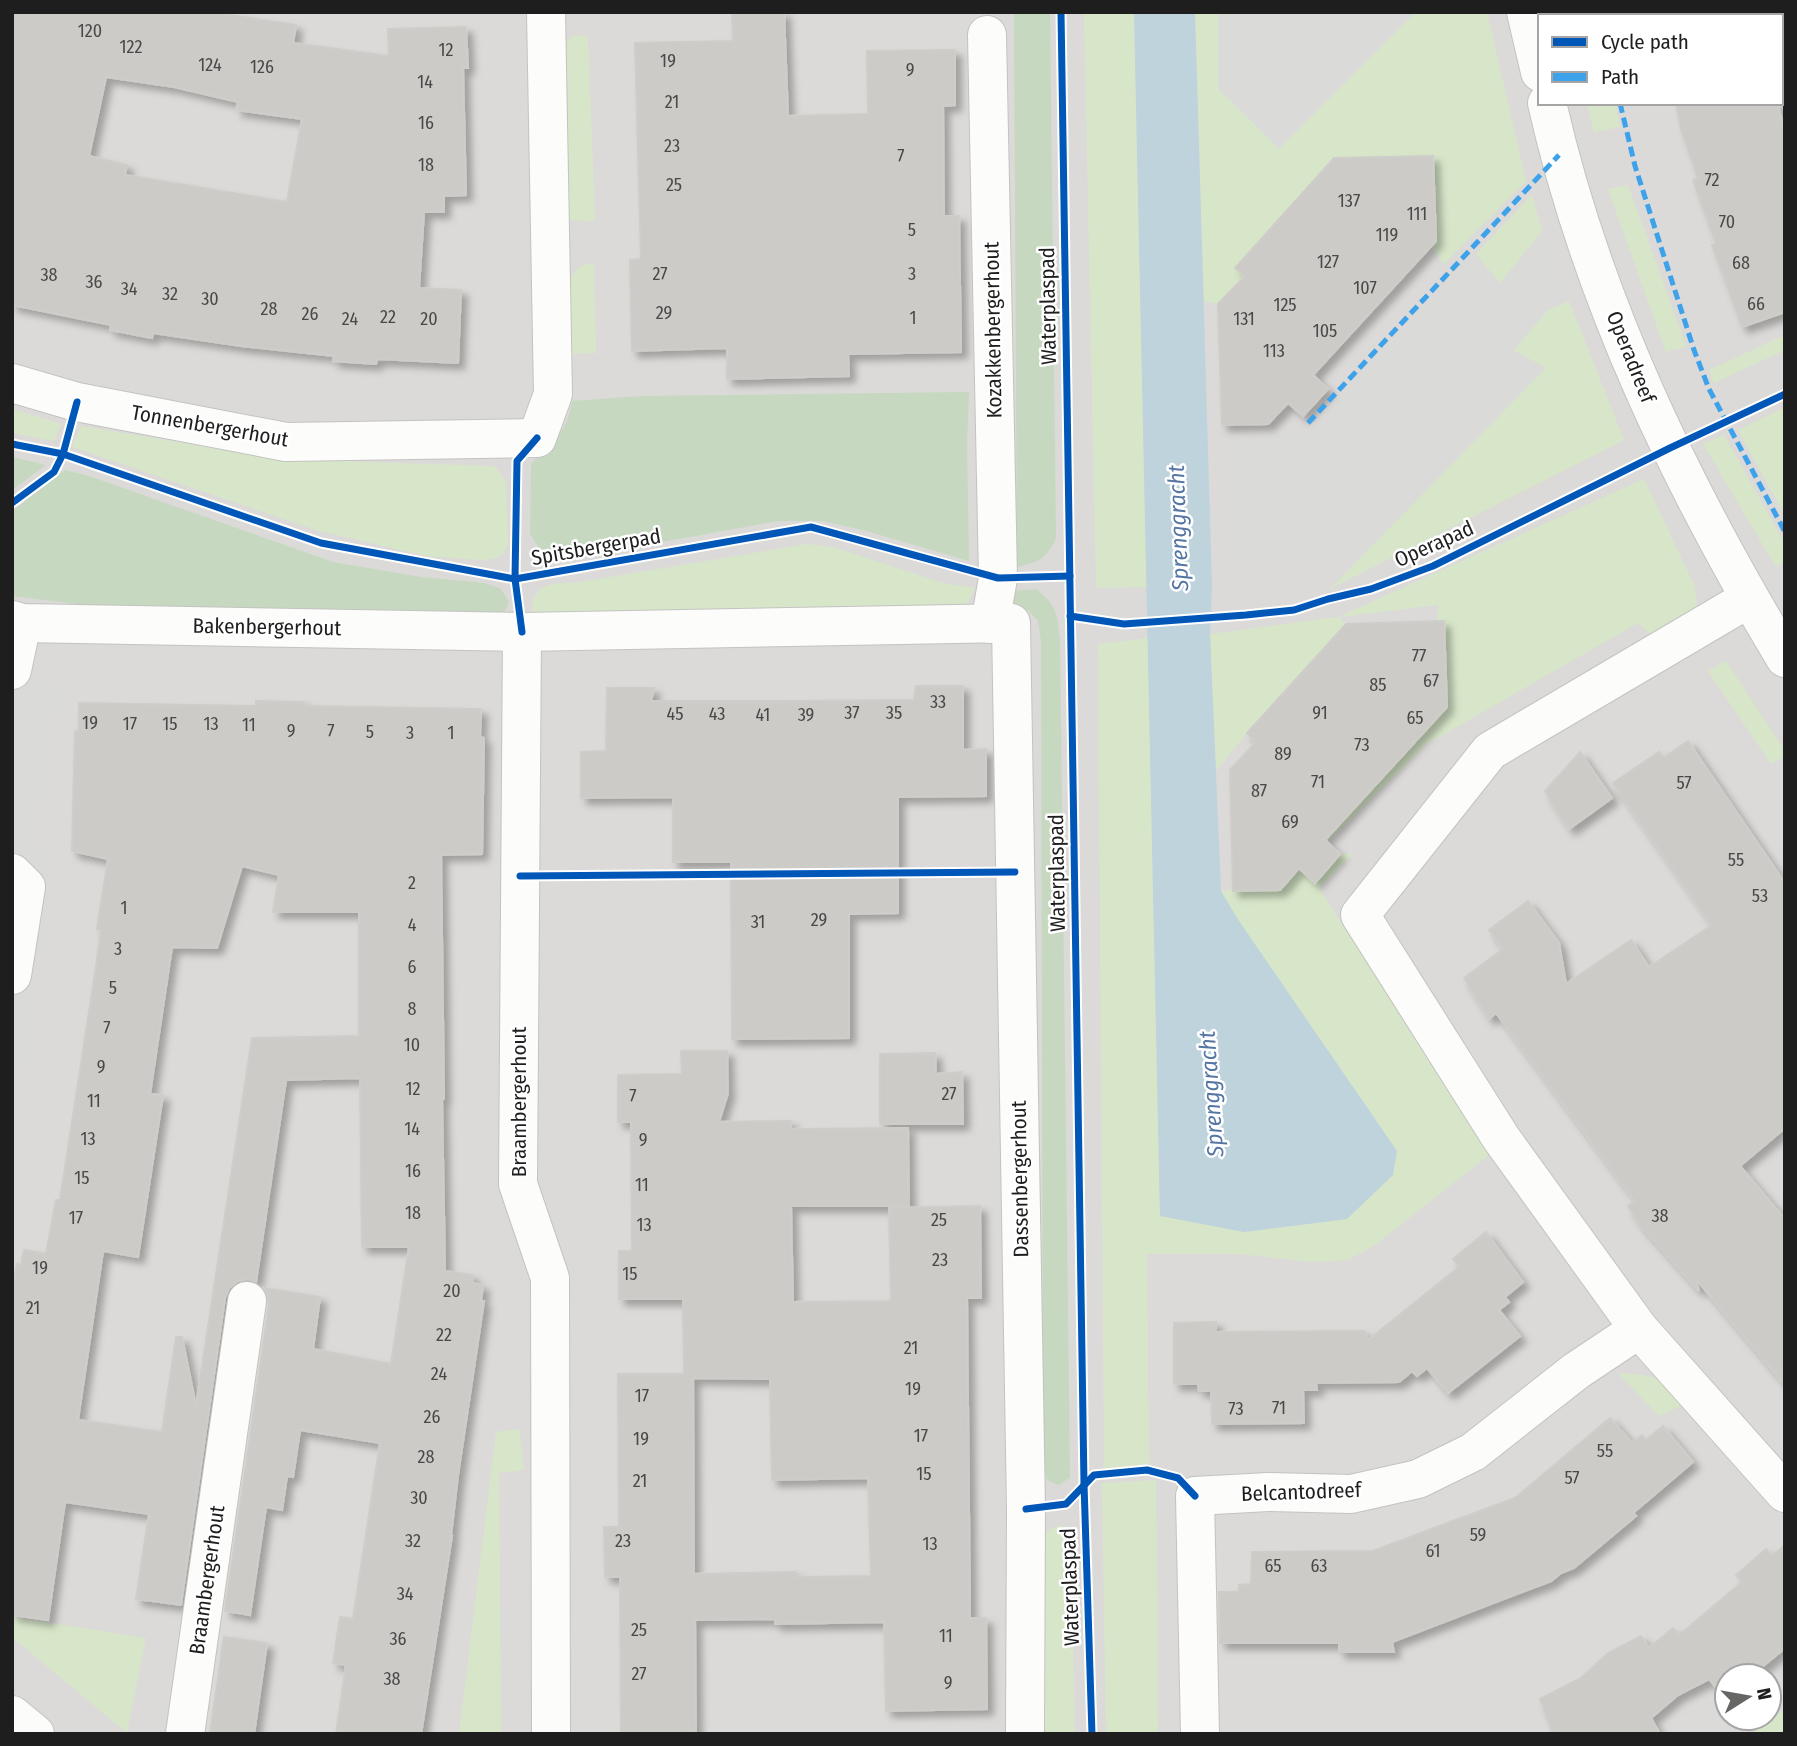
<svg xmlns="http://www.w3.org/2000/svg" width="1797" height="1746" font-family="'Fira Sans Condensed',sans-serif">
<style>
.residential{fill:#dbdad8;fill-rule:evenodd}
.religious{fill:#dadad8}
.grass{fill:#d7e6c9}
.forest{fill:#c6d8bf}
.water{fill:#bed3dc}
.building{fill:#cdcbc8;stroke:#cfcdc9;stroke-width:2;fill-rule:evenodd;filter:url(#shadow)}
.lines{fill:none;stroke-linecap:round;stroke-linejoin:round}
.minor-casing{stroke:#c3c3c1;stroke-width:40}
.path{stroke:#d5cbc8;stroke-width:4.5;stroke-dasharray:3.5 3.5;stroke-linecap:butt}
.minor{stroke:#fcfcfb;stroke-width:38}
.quiet{stroke:#3da2ea;stroke-width:5;stroke-dasharray:10 5;stroke-linecap:butt}
.cycleway-casing{stroke:#fff;stroke-width:11}
.cycleway{stroke:#0057b8;stroke-width:7}
.labels{text-anchor:middle;dominant-baseline:central;stroke-width:5;stroke-linejoin:round;paint-order:stroke}
.number-label{font-size:18px;fill:#4a4948}
.street-label{font-size:21px;fill:#1e1e1e;stroke:#fff}
.water-label{font-size:23px;font-style:italic;fill:#5575a3;stroke:#fff}
</style>
<defs>
<filter id="shadow"><feDropShadow dx="6" dy="6" stdDeviation="3.5" flood-color="#0004"/></filter>
</defs>
<rect width="100%" height="100%" fill="#ecebe7"/>
<path class="residential" d="M12,12H1785V1734H12ZM1540,16H1781V103H1540ZM1727,1676H1769V1718H1727Z"/>
<g class="religious">
<polygon points="1218,12 1416,12 1279,150 1217,89"/>
<polygon points="1542,231 1569,301 1548,310 1547,367 1364,554 1236,562 1234,438 1307,434 1476,254 1500,282"/>
<polygon points="12,678 60,688 34,833 51,879 12,1137"/>
</g>
<g class="grass">
<polygon points="1084,12 1134,12 1147,587 1096,588"/>
<polygon points="1195,12 1218,12 1218,89 1279,149 1416,12 1487,12 1526,181 1444,264 1431,246 1436,241 1433,156 1334,158 1235,267 1245,276 1218,304 1204,301"/>
<polygon points="573,36 588,36 595,221 567,220 567,41"/>
<polygon points="1587,103 1615,103 1620,127 1594,132"/>
<polygon points="1628,185 1686,346 1666,352 1608,189"/>
<polygon points="1532,195 1542,231 1500,283 1476,254"/>
<polygon points="594,263 596,353 570,354 571,277 580,266"/>
<polygon points="1569,301 1624,440 1330,589 1546,368 1514,350 1548,310"/>
<polygon points="1785,335 1785,350 1714,383 1709,370"/>
<polygon points="1785,407 1785,516 1738,430"/>
<polygon points="12,409 61,424 54,441 12,433"/>
<polygon points="81,426 235,451 362,462 495,466 506,482 508,544 503,554 493,559 479,560 427,556 319,531 72,447"/>
<polygon points="1724,435 1785,544 1785,562 1776,567 1703,444"/>
<polygon points="1644,479 1695,587 1697,608 1660,644 1638,623 1427,744 1310,858 1354,853 1319,888 1489,1155 1375,1245 1348,1260 1310,1262 1240,1254 1147,1254 1149,1464 1104,1468 1098,644 1148,638 1160,1215 1244,1232 1347,1219 1237,918 1221,891 1265,886 1436,675 1438,605 1339,617 1346,624 1247,733 1216,771 1210,634 1338,617"/>
<path d="M807,544L833,547L943,583L975,588L963,612L532,613C532,584 549,583 574,583Z"/>
<polygon points="1726,661 1785,751 1785,756 1771,764 1708,671"/>
<path d="M1618,1373C1649,1375 1668,1376 1689,1402L1659,1416Z"/>
<polygon points="519,1429 524,1470 499,1473 501,1734 459,1734 496,1432"/>
<polygon points="1156,1480 1158,1734 1106,1734 1102,1483"/>
<polygon points="1056,1526 1066,1527 1071,1537 1075,1734 1045,1734 1043,1542 1047,1531"/>
<polygon points="12,1617 146,1638 127,1733 12,1637"/>
<polygon points="1785,1709 1785,1734 1750,1734"/>
</g>
<g class="forest">
<path d="M1014,12H1050L1056,539C1045,560 1039,562 1017,567Z"/>
<path d="M969,392L967,445L969,561L863,530L822,521H778L569,559H551L539,548L530,534L531,464C553,442 567,433 572,401L642,396Z"/>
<polygon points="12,457 46,465 12,490"/>
<polygon points="65,470 89,476 333,562 421,577 485,583 501,589 509,602 504,613 135,611 12,596 12,511"/>
<path d="M1036,589C1057,605 1057,614 1060,639L1070,1478L1058,1485L1047,1480L1043,1462L1041,642L1038,621L1028,610L1014,609L1012,591Z"/>
</g>
<polygon class="water" points="1134,12 1195,12 1212,586 1210,634 1221,891 1237,918 1397,1151 1393,1175 1347,1219 1244,1232 1160,1216"/>
<g class="building">
<path d="M12,12H211L296,25L293,43L389,56L388,29L466,27L468,68H463L466,195L444,196V212H424L419,288L461,290L458,363L377,359L376,364L333,361L334,356L241,346L153,333L152,338L110,330L111,325L12,305ZM106,77L174,87L238,102L236,110L302,119L287,202L125,175L127,165L89,156Z"/>
<polygon points="732,12 784,12 788,116 868,114 867,51 955,50 955,105 943,106 944,216 959,216 961,352 848,354 849,376 727,379 727,348 632,351 630,260 641,259 635,43 733,41"/>
<polygon points="1676,103 1777,103 1785,130 1785,312 1742,327 1712,245 1716,244 1693,180 1698,178 1681,129"/>
<polygon points="1433,156 1436,241 1313,375 1328,389 1303,416 1288,403 1268,424 1222,425 1218,304 1245,276 1235,268 1334,158"/>
<polygon points="1444,621 1447,707 1325,840 1340,854 1315,883 1299,868 1280,890 1233,891 1230,770 1256,742 1247,733 1346,624"/>
<polygon points="916,686 963,686 963,750 986,749 986,796 898,797 898,913 849,914 849,1038 732,1039 731,862 673,862 673,797 581,798 581,752 606,751 607,688 654,688 651,701 785,701 914,700"/>
<path d="M256,701L304,702V706L481,709L480,737L484,738L482,854L441,855L444,1099L442,1100L445,1271L473,1275L472,1283L483,1285L481,1301H484L458,1475L451,1536H452L421,1734H336L346,1665L333,1663L340,1617L353,1619L380,1443L300,1430L293,1477L287,1476L282,1510L266,1507L250,1615L225,1611L269,1304L267,1294L264,1288L320,1297L313,1349L391,1364L409,1247H362L360,1078L286,1080L256,1282L249,1279L238,1281L229,1288L225,1298L181,1605L136,1599L149,1514L65,1502L48,1620L12,1615V1294L17,1264L21,1265L24,1250L46,1254L56,1200H60L96,967L101,930L97,929L108,859L72,851L75,731L79,732V703L256,706ZM242,866L279,875L273,912H359V1036L252,1038L196,1406L182,1337H176L162,1432L78,1420L103,1251L138,1257L163,1095L150,1094L172,947L217,948Z"/>
<polygon points="1688,741 1785,883 1785,1128 1740,1166 1785,1219 1785,1385 1696,1279 1699,1291 1642,1227 1628,1206 1635,1201 1496,1013 1489,1019 1464,978 1503,949 1489,930 1528,901 1559,943 1566,984 1631,940 1649,967 1712,925 1613,783 1659,752 1663,758"/>
<polygon points="1580,752 1612,798 1569,829 1545,791"/>
<path d="M681,1051H727L728,1093L719,1122L791,1121V1129L908,1128L909,1206H791L793,1302L891,1301L889,1208L980,1206L981,1298H967L970,1618H986L987,1709L886,1711L884,1622L775,1624V1619L695,1620L696,1734H621L620,1577H605L604,1527H619L618,1374H684L683,1299H619V1251H632L631,1122H618V1075L682,1074ZM693,1378L770,1379L772,1480L868,1478L871,1576L796,1577V1572L694,1574Z"/>
<polygon points="935,1053 936,1074 962,1072 963,1124 880,1124 880,1054"/>
<polygon points="1486,1232 1523,1282 1505,1297 1509,1302 1499,1310 1520,1336 1448,1393 1427,1368 1417,1376 1412,1371 1399,1382 1316,1383 1317,1390 1303,1390 1304,1423 1212,1424 1211,1391 1199,1391 1198,1384 1174,1384 1174,1323 1216,1322 1216,1332 1364,1331 1368,1340 1459,1267 1453,1259"/>
<polygon points="1610,1418 1632,1443 1642,1435 1646,1440 1663,1426 1693,1462 1633,1513 1636,1516 1574,1568 1561,1573 1551,1581 1392,1642 1394,1652 1339,1652 1339,1643 1220,1643 1219,1592 1239,1592 1239,1585 1251,1584 1252,1552 1373,1551 1445,1524 1515,1498"/>
<polygon points="1785,1545 1785,1648 1751,1676 1727,1676 1725,1698 1709,1679 1678,1695 1651,1718 1660,1734 1553,1734 1540,1699 1581,1678 1608,1653 1641,1636 1649,1648 1673,1628 1679,1635 1742,1582 1736,1575 1766,1549 1772,1556"/>
<polygon points="224,1637 267,1643 254,1734 210,1734"/>
</g>
<g class="lines">
<defs>
<g id="minor">
<polyline points="1526,12 1540,72"/>
<polyline points="987,35 998,578 990,624"/>
<path d="M1547,103C1592,301 1681,485 1785,658"/>
<polyline points="12,383 77,402 286,442 537,438 553,394 546,12"/>
<polyline points="1748,599 1490,751 1360,915 1501,1138 1639,1329 1785,1493"/>
<polyline points="12,620 22,623 522,632 1011,623 1026,1509 1025,1734"/>
<polyline points="522,632 518,1184 550,1278 551,1734"/>
<polyline points="12,670 22,623"/>
<polyline points="12,873 26,887 12,975"/>
<polyline points="12,1715 35,1734"/>
<polyline points="185,1734 247,1301"/>
<polyline points="1200,1734 1195,1496 1268,1492 1351,1494 1418,1479 1473,1452 1576,1371 1639,1329"/>
</g>
</defs>
<use href="#minor" class="minor-casing"/>
<polyline class="path" points="1071,1499 1094,1475 1147,1470 1157,1473"/>
<use href="#minor" class="minor"/>
<g class="quiet">
<polyline points="1599,12 1600,16"/>
<polyline points="1620,103 1635,166 1694,350 1709,389 1785,532"/>
<polyline points="1308,423 1559,155"/>
</g>
<defs>
<g id="cycleway">
<polyline points="1061,12 1084,1484 1092,1734"/>
<polyline points="12,444 63,454 321,543 515,579 811,527 998,578 1070,576"/>
<polyline points="12,503 54,472 63,454 77,402"/>
<polyline points="1070,616 1124,624 1246,615 1294,610 1328,599 1371,589 1433,566 1670,448 1785,394"/>
<polyline points="522,632 515,579 517,461 537,438"/>
<polyline points="520,876 1015,872"/>
<polyline points="1026,1509 1066,1504 1094,1475 1147,1470 1178,1478 1195,1496"/>
</g>
</defs>
<use href="#cycleway" class="cycleway-casing"/>
<use href="#cycleway" class="cycleway"/>
</g>
<g class="labels">
<g class="number-label">
<text x="90" y="31">120</text>
<text x="131" y="47">122</text>
<text x="446" y="50">12</text>
<text x="668" y="61">19</text>
<text x="210" y="65">124</text>
<text x="262" y="67">126</text>
<text x="910" y="70">9</text>
<text x="425" y="82">14</text>
<text x="672" y="102">21</text>
<text x="426" y="123">16</text>
<text x="672" y="146">23</text>
<text x="901" y="156">7</text>
<text x="426" y="165">18</text>
<text x="1712" y="180">72</text>
<text x="674" y="185">25</text>
<text x="1349" y="201">137</text>
<text x="1417" y="214">111</text>
<text x="1727" y="222">70</text>
<text x="912" y="230">5</text>
<text x="1387" y="235">119</text>
<text x="1328" y="262">127</text>
<text x="1741" y="263">68</text>
<text x="660" y="274">27</text>
<text x="912" y="274">3</text>
<text x="49" y="275">38</text>
<text x="94" y="282">36</text>
<text x="1365" y="288">107</text>
<text x="129" y="289">34</text>
<text x="170" y="294">32</text>
<text x="210" y="299">30</text>
<text x="1756" y="304">66</text>
<text x="1285" y="305">125</text>
<text x="269" y="309">28</text>
<text x="664" y="313">29</text>
<text x="310" y="314">26</text>
<text x="388" y="317">22</text>
<text x="913" y="318">1</text>
<text x="350" y="319">24</text>
<text x="429" y="319">20</text>
<text x="1244" y="319">131</text>
<text x="1325" y="331">105</text>
<text x="1274" y="351">113</text>
<text x="1419" y="656">77</text>
<text x="1431" y="681">67</text>
<text x="1378" y="685">85</text>
<text x="938" y="702">33</text>
<text x="852" y="713">37</text>
<text x="894" y="713">35</text>
<text x="1320" y="713">91</text>
<text x="675" y="714">45</text>
<text x="717" y="714">43</text>
<text x="763" y="715">41</text>
<text x="806" y="715">39</text>
<text x="1415" y="718">65</text>
<text x="90" y="723">19</text>
<text x="130" y="724">17</text>
<text x="170" y="724">15</text>
<text x="211" y="724">13</text>
<text x="249" y="725">11</text>
<text x="291" y="731">9</text>
<text x="331" y="731">7</text>
<text x="370" y="732">5</text>
<text x="410" y="733">3</text>
<text x="451" y="733">1</text>
<text x="1362" y="745">73</text>
<text x="1283" y="754">89</text>
<text x="1318" y="782">71</text>
<text x="1684" y="783">57</text>
<text x="1259" y="791">87</text>
<text x="1290" y="822">69</text>
<text x="1736" y="860">55</text>
<text x="412" y="883">2</text>
<text x="1760" y="896">53</text>
<text x="124" y="908">1</text>
<text x="819" y="920">29</text>
<text x="758" y="922">31</text>
<text x="412" y="925">4</text>
<text x="118" y="949">3</text>
<text x="412" y="967">6</text>
<text x="113" y="988">5</text>
<text x="412" y="1009">8</text>
<text x="107" y="1028">7</text>
<text x="412" y="1045">10</text>
<text x="101" y="1067">9</text>
<text x="413" y="1089">12</text>
<text x="949" y="1094">27</text>
<text x="633" y="1096">7</text>
<text x="94" y="1101">11</text>
<text x="412" y="1129">14</text>
<text x="88" y="1139">13</text>
<text x="643" y="1140">9</text>
<text x="413" y="1171">16</text>
<text x="82" y="1178">15</text>
<text x="642" y="1185">11</text>
<text x="413" y="1213">18</text>
<text x="1660" y="1216">38</text>
<text x="76" y="1218">17</text>
<text x="939" y="1220">25</text>
<text x="644" y="1225">13</text>
<text x="940" y="1260">23</text>
<text x="40" y="1268">19</text>
<text x="630" y="1274">15</text>
<text x="452" y="1291">20</text>
<text x="33" y="1308">21</text>
<text x="444" y="1335">22</text>
<text x="911" y="1348">21</text>
<text x="439" y="1374">24</text>
<text x="913" y="1389">19</text>
<text x="642" y="1396">17</text>
<text x="1279" y="1408">71</text>
<text x="1236" y="1409">73</text>
<text x="432" y="1417">26</text>
<text x="921" y="1436">17</text>
<text x="641" y="1439">19</text>
<text x="1605" y="1451">55</text>
<text x="426" y="1457">28</text>
<text x="924" y="1474">15</text>
<text x="1572" y="1478">57</text>
<text x="640" y="1481">21</text>
<text x="419" y="1498">30</text>
<text x="1478" y="1535">59</text>
<text x="413" y="1541">32</text>
<text x="623" y="1541">23</text>
<text x="930" y="1544">13</text>
<text x="1433" y="1551">61</text>
<text x="1273" y="1566">65</text>
<text x="1319" y="1566">63</text>
<text x="405" y="1594">34</text>
<text x="639" y="1630">25</text>
<text x="946" y="1636">11</text>
<text x="398" y="1639">36</text>
<text x="639" y="1674">27</text>
<text x="392" y="1679">38</text>
<text x="948" y="1683">9</text>
</g>
<g class="street-label">
<text transform="translate(1048 306) rotate(-91)">Waterplaspad</text>
<text transform="translate(993 330) rotate(-91)">Kozakkenbergerhout</text>
<text transform="translate(1631 357) rotate(68)">Operadreef</text>
<text transform="translate(210 426) rotate(10)">Tonnenbergerhout</text>
<text transform="translate(1434 544) rotate(-24)">Operapad</text>
<text transform="translate(596 547) rotate(-10)">Spitsbergerpad</text>
<text transform="translate(267 627) rotate(1)">Bakenbergerhout</text>
<text transform="translate(1057 873) rotate(-91)">Waterplaspad</text>
<text transform="translate(519 1102) rotate(-90)">Braambergerhout</text>
<text transform="translate(1020 1179) rotate(-91)">Dassenbergerhout</text>
<text transform="translate(1301 1492) rotate(-2)">Belcantodreef</text>
<text transform="translate(207 1580) rotate(-82)">Braambergerhout</text>
<text transform="translate(1070 1587) rotate(-92)">Waterplaspad</text>
</g>
<g class="water-label">
<text transform="translate(1178 528) rotate(-92)">Sprenggracht</text>
<text transform="translate(1211 1094) rotate(-94)">Sprenggracht</text>
</g>
</g>
<rect width="1797" height="1746" fill="none" stroke="#1e1e1e" stroke-width="28"/>
<rect x="1538" y="14" width="245" height="91" fill="#ffffff" stroke="#a5a5a5" stroke-width="2"/>
<rect x="1552" y="37" width="35" height="10" fill="#0057b8" stroke="#a5a5a5" stroke-width="2"/>
<text x="1601" y="49" font-size="21" fill="#1e1e1e">Cycle path</text>
<rect x="1552" y="72" width="35" height="10" fill="#3da2ea" stroke="#a5a5a5" stroke-width="2"/>
<text x="1601" y="84" font-size="21" fill="#1e1e1e">Path</text>
<g transform="translate(1748 1697) rotate(79)"><circle r="33" fill="#ffffff" stroke="#a5a5a5" stroke-width="2"/>
<path d="M0-5L12 26L0 18L-12 26Z" fill="#666664"/>
<text y="-10" font-size="19" font-weight="bold" text-anchor="middle" fill="#1e1e1e">N</text>
</g>
</svg>
